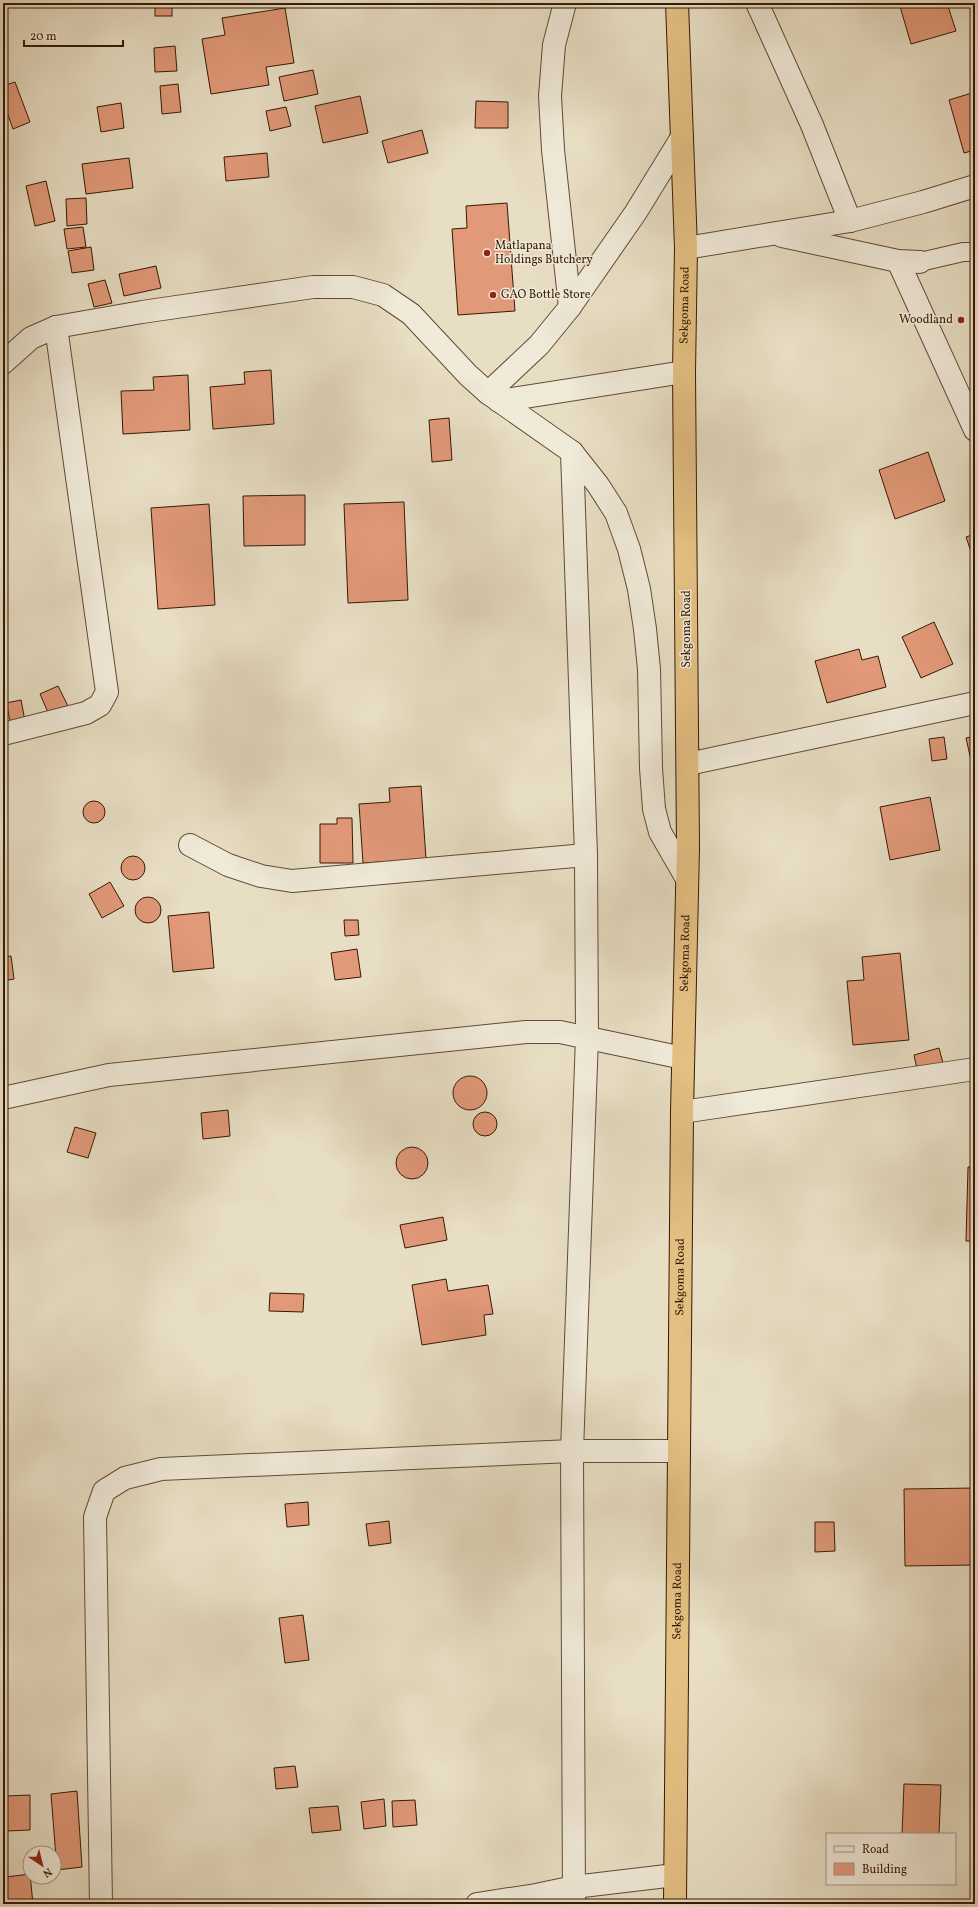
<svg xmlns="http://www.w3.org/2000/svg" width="978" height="1907" font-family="Vollkorn,serif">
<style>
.building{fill:#e29979;stroke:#351903}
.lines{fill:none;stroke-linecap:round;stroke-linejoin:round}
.service-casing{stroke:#624a33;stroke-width:20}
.minor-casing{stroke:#624a33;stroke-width:24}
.trunk-casing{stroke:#351903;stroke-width:24}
.service{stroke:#f0ead9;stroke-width:18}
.minor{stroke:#f0ead9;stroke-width:22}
.trunk{stroke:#e4bf82;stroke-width:22}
.poi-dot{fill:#8f2418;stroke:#f0ead9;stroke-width:1.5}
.labels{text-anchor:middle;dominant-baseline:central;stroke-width:3;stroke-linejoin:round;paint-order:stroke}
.poi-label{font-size:12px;fill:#351903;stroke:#f0ead9;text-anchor:start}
.street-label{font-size:12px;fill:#351903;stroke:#f0ead9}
</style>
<rect width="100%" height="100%" fill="#e8dec4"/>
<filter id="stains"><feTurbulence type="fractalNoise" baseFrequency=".005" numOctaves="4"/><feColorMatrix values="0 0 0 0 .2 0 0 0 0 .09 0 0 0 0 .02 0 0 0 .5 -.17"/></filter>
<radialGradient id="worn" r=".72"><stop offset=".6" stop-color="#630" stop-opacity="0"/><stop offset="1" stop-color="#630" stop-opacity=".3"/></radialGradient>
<g class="building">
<polygon points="15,3 38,3 38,4 16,6"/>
<rect x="155" y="3" width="17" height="13"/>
<polygon points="899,3 947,3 956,31 911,44"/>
<polygon points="285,8 294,63 266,67 269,85 211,94 202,39 225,35 222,18"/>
<polygon points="175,46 177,71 155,72 154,48"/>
<polygon points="313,70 318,94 284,101 279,77"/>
<polygon points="15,82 30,122 13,129 3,101 3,86"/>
<polygon points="178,84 181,112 162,114 160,86"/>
<polygon points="975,92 975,150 964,153 949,100"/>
<polygon points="360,96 368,133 323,143 315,106"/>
<polygon points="476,101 508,102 508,128 475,128"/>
<polygon points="121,103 124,128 101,132 97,107"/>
<polygon points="286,107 291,126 270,131 266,111"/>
<polygon points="422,130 428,153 388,163 382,141"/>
<polygon points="267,153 269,177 226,181 224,157"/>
<polygon points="129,158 133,188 86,194 82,164"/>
<polygon points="46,181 55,221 35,226 26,186"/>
<polygon points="86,198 87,224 67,226 66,199"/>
<polygon points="507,203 515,311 458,315 452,229 467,228 466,206"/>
<polygon points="83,227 86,247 67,249 64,229"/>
<polygon points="91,247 94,270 72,273 68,251"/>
<polygon points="156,266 161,288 124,296 119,274"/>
<polygon points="105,280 112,303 94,307 88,284"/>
<polygon points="271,370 274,424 213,429 210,387 245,384 244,372"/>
<polygon points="188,375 190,430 123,434 121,391 154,390 153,377"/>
<polygon points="449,418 452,460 432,462 429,420"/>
<polygon points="928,452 945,501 895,519 879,470"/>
<polygon points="305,495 305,545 244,546 243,496"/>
<polygon points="404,502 408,600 348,603 344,504"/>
<polygon points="209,504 215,605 158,609 151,508"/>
<polygon points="975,534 975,563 966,537"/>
<polygon points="934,622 953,664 921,678 902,637"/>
<polygon points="859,649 862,660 878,656 886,687 827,703 815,661"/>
<polygon points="58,686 69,708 50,717 40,694"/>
<polygon points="21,700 25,721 11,724 6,703"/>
<polygon points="975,736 975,773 974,774 966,738"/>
<polygon points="944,737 947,759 932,761 929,739"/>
<polygon points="421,786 426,859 363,863 359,804 390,802 389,788"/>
<polygon points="930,797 940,850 890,860 880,807"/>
<circle cx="94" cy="812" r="11"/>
<polygon points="337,818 352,818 353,863 320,863 320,824 337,824"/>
<circle cx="133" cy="868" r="12"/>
<polygon points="110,882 124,906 102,918 89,894"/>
<circle cx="148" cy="910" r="13"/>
<polygon points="209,912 214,968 173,972 168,916"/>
<polygon points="344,920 358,920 359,935 345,936"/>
<polygon points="357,949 361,977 335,980 331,953"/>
<polygon points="900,953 909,1040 853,1045 847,981 864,980 862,957"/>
<polygon points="11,956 14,979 3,981 3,957"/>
<polygon points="939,1048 944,1067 918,1074 914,1055"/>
<circle cx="470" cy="1093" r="17"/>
<polygon points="228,1110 230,1136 203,1139 201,1113"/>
<circle cx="485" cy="1124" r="12"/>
<polygon points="75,1127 96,1133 88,1158 67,1152"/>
<circle cx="412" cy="1163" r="16"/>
<polygon points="968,1167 975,1167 975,1241 966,1241"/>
<polygon points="443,1217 447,1240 405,1248 400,1225"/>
<polygon points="446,1279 448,1291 488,1285 493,1314 484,1315 486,1335 422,1345 412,1285"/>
<polygon points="270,1293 304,1294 303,1312 269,1311"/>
<polygon points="975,1488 975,1565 905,1566 904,1489"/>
<polygon points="308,1502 309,1525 287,1527 285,1504"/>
<polygon points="389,1521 391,1543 369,1546 366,1524"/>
<polygon points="815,1522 834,1522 835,1551 815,1552"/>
<polygon points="303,1615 309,1660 285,1663 279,1618"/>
<polygon points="295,1766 298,1787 276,1789 274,1768"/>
<polygon points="904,1784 941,1785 939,1834 902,1834"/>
<polygon points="77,1791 82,1867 57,1870 51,1794"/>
<polygon points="30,1795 30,1830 7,1831 6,1796"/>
<polygon points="384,1799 386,1826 364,1829 361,1802"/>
<polygon points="415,1800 417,1825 393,1827 392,1801"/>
<polygon points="338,1806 341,1830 312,1833 309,1808"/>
<polygon points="3,1840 6,1877 30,1874 33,1904 3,1904"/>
</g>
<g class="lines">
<defs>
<polyline id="service" points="920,262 963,252 975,252"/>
<g id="minor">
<polyline points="565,3 554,45 550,96 553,150 570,307"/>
<polyline points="757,3 812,125 850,221"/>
<polyline points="782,236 898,261 920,262"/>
<polyline points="686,248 850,221 923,202 975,186"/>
<polyline points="898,261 975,430"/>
<polyline points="3,363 31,338 56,327 142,312 313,287 353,287 383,295 411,314 468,375 488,393 572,452 598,485 616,513 629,549 639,589 645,629 649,669 651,768 654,809 660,832 687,879"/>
<polyline points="488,393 539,345 570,307 636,212 682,137"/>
<polyline points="499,401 684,372"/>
<polyline points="572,452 586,855 587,1037 572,1451 574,1904"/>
<polyline points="3,734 86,713 100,705 107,692 56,327"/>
<polyline points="688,764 975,703"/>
<polyline points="190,845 228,865 261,876 292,881 586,855"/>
<polyline points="3,1098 109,1075 526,1032 560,1032 683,1058"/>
<polyline points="682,1112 975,1069"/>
<polyline points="101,1904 95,1517 104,1491 125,1478 161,1469 572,1451 679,1451"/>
<polyline points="477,1904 536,1895 574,1887 675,1875"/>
</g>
<g id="trunk">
<path id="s1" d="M675,1904L682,1112L688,848L684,372L686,248L677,3"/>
</g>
</defs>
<use href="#service" class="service-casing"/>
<use href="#minor" class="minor-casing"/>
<use href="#trunk" class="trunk-casing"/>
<use href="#service" class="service"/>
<use href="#minor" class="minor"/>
<use href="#trunk" class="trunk"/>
</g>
<g class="poi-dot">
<circle cx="487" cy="253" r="4"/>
<circle cx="493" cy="295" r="4"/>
<circle cx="961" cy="320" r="4"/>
</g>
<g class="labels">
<g class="poi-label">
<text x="495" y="246">Matlapana<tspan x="495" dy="14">Holdings Butchery</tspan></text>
<text x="501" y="295">GAO Bottle Store</text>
<text x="953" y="320" text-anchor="end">Woodland</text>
</g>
<g class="street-label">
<text stroke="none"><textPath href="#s1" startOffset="1599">Sekgoma Road</textPath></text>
<text transform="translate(687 629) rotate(-90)">Sekgoma Road</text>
<text stroke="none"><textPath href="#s1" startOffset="951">Sekgoma Road</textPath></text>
<text stroke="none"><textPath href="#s1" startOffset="627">Sekgoma Road</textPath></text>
<text stroke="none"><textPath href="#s1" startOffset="303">Sekgoma Road</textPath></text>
</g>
</g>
<rect width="978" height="1907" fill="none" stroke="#e8dec4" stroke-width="16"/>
<rect x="4" y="4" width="970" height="1899" fill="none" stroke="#351903" stroke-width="2"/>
<rect x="8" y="8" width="962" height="1891" fill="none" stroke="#351903"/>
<rect x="826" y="1833" width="130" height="52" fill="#f0ead9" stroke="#a59683"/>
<rect x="834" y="1846" width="20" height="6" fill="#f0ead9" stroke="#a59683"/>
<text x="862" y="1853" font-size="12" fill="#351903">Road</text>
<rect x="834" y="1863" width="20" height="12" fill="#e29979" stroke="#a59683"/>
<text x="862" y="1873" font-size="12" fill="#351903">Building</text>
<g transform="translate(42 1865) rotate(145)"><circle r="19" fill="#f0ead9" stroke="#a59683"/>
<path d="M0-3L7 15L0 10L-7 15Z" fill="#8f2418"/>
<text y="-6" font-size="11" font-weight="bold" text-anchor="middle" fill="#351903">N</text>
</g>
<path d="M24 40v6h99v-6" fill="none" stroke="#351903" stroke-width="2"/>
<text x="30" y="40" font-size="12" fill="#351903" stroke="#f0ead9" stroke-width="3" paint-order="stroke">20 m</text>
<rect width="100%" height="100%" filter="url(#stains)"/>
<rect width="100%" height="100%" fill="url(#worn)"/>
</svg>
